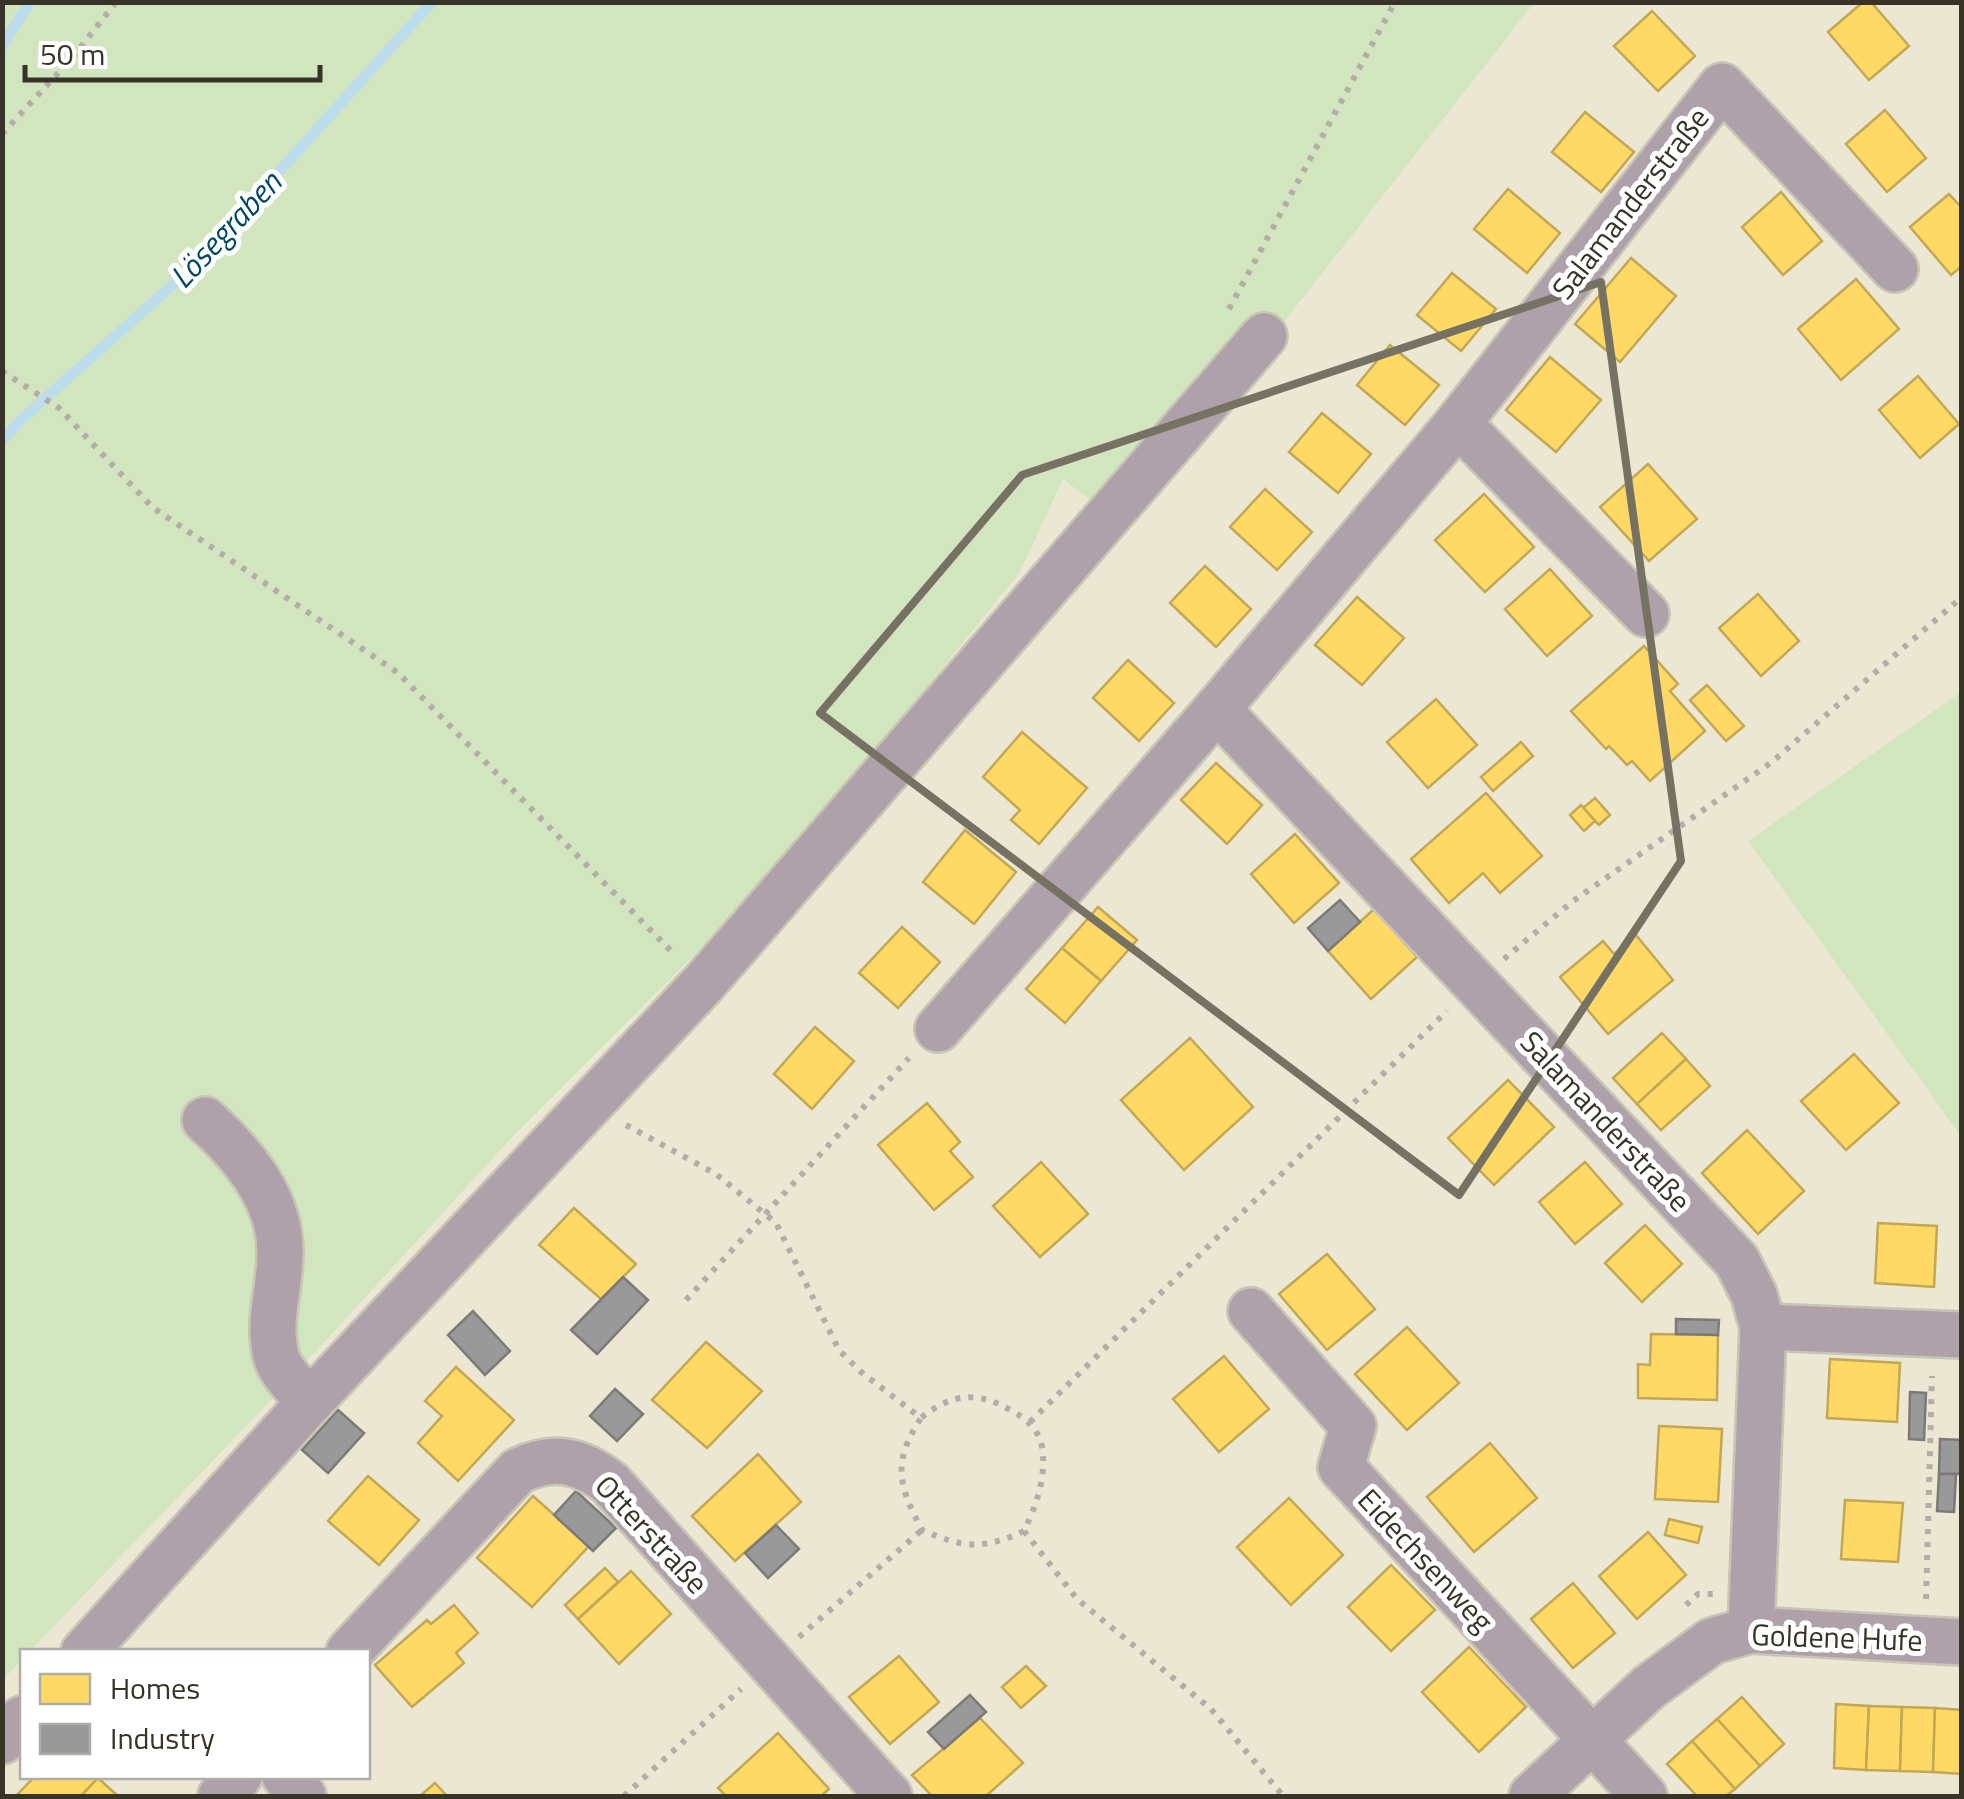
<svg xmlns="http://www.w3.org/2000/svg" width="1964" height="1799" font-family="'Titillium Web',sans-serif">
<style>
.green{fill:#d1e6be}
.homes{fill:#ffd966;stroke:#c3a753;stroke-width:2.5}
.industry{fill:#999;stroke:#7c7a76;stroke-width:2.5}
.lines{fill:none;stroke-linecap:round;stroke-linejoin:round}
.stream{stroke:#beddec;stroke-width:11}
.minor-casing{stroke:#c9c5b6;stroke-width:50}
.path{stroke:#b5acaa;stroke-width:6;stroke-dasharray:5 8;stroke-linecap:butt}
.minor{stroke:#aea1aa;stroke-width:45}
.marked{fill:none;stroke:#767263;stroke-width:8;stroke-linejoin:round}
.labels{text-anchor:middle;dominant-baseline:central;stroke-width:10;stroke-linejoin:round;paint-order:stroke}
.street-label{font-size:30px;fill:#373326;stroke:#fff}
.water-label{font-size:32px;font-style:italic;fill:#014969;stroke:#fff}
</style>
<rect width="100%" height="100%" fill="#ebe7d3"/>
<g class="green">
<polygon points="3,3 1534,3 1124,526 1063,479 1020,572 903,717 704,945 515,1134 272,1399 30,1651 22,1652 22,1659 3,1680"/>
<polygon points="1961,692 1961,1136 1748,841"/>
</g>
<g class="homes">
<polygon points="1863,2 1871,2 1909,46 1869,80 1828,32"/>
<polygon points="1652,11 1695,56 1658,91 1614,46"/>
<polygon points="1885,110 1926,158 1887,192 1846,144"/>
<polygon points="1585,112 1634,152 1601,192 1552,152"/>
<polygon points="1508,189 1560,233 1527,273 1474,229"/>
<polygon points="1781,192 1822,241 1783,275 1742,227"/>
<polygon points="1949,194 1962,208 1962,266 1951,275 1910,227"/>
<polygon points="1631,258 1676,296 1620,362 1575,324"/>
<polygon points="1452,273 1496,309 1461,351 1417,315"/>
<polygon points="1856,279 1899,329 1841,380 1798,329"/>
<polygon points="1390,345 1439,385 1405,425 1357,385"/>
<polygon points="1550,357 1601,400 1556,452 1506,410"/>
<polygon points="1918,376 1959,424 1920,458 1879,410"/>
<polygon points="1322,413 1371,454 1338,493 1289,452"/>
<polygon points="1648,464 1697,519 1649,561 1600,507"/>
<polygon points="1265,489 1312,532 1277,570 1230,527"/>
<polygon points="1484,494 1534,547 1485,592 1435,540"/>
<polygon points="1205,566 1251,609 1216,647 1170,603"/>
<polygon points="1550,569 1592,616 1547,656 1505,609"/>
<polygon points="1758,594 1799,641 1761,676 1719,628"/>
<polygon points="1357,597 1404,638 1362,685 1315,645"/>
<polygon points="1644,646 1678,684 1670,691 1705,731 1650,781 1632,761 1627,765 1609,746 1606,749 1571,711"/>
<polygon points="1128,660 1174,703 1139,741 1093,698"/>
<polygon points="1707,685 1744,726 1726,741 1690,700"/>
<polygon points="1436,699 1477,745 1428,788 1387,742"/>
<polygon points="1022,732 1087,788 1039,844 1011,820 1020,810 983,777"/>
<polygon points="1521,742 1533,756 1493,791 1481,777"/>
<polygon points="1216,763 1262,805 1227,844 1181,800"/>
<polygon points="1486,793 1542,856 1500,893 1483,873 1449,903 1411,859"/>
<polygon points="1595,798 1610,815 1599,825 1583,808"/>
<polygon points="1581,805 1595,821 1584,831 1570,815"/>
<polygon points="965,830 1016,872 974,924 923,882"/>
<polygon points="1295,834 1339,883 1294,923 1251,874"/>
<polygon points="1098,907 1137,940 1101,981 1062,948"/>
<polygon points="1374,909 1417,957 1371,999 1328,951"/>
<polygon points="902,927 940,962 898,1008 859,973"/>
<polygon points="1636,935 1673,980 1608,1034 1560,977 1603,941 1614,954"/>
<polygon points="1062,948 1101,981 1065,1023 1026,989"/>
<polygon points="815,1027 854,1061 812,1109 774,1074"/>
<polygon points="1662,1033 1686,1059 1637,1104 1613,1078"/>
<polygon points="1190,1038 1253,1107 1184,1170 1121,1100"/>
<polygon points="1854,1054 1899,1103 1846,1150 1801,1101"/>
<polygon points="1686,1059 1710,1086 1661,1130 1637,1104"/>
<polygon points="1508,1080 1554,1127 1494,1185 1448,1138"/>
<polygon points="927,1103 960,1142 950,1151 973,1177 934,1210 878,1145"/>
<polygon points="1747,1130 1804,1191 1758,1234 1702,1173"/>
<polygon points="1041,1162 1088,1214 1040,1257 993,1206"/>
<polygon points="1585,1162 1622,1204 1575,1244 1539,1202"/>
<polygon points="574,1208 636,1264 601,1299 539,1245"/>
<polygon points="1878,1223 1937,1226 1934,1287 1875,1283"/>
<polygon points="1645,1225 1682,1264 1642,1302 1605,1263"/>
<polygon points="1327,1254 1375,1309 1327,1350 1279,1294"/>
<polygon points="1407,1327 1459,1383 1407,1430 1355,1374"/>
<polygon points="1651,1334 1718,1335 1717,1400 1638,1398 1638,1364 1650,1365"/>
<polygon points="706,1342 762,1391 707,1448 652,1400"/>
<polygon points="1224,1356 1269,1409 1219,1452 1173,1399"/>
<polygon points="1830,1359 1900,1363 1897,1422 1827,1418"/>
<polygon points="456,1367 514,1420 458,1481 418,1443 442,1416 425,1401"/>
<polygon points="1659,1426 1722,1429 1718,1502 1655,1499"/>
<polygon points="1490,1443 1537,1498 1474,1552 1427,1497"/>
<polygon points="758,1454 801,1502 735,1561 692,1516"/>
<polygon points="368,1476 419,1520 379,1565 328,1521"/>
<polygon points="533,1496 589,1546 532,1607 477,1558"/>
<polygon points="1289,1498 1343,1555 1291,1605 1237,1547"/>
<polygon points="1845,1500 1903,1503 1898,1562 1841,1559"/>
<polygon points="1669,1519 1702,1527 1698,1543 1665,1535"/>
<polygon points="1648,1532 1686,1575 1637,1619 1599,1576"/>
<polygon points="1391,1565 1435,1610 1391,1651 1348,1607"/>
<polygon points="605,1568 618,1582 578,1619 565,1605"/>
<polygon points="631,1571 671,1614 619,1664 578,1619"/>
<polygon points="1573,1583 1615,1633 1573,1668 1531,1619"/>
<polygon points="454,1605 478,1633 456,1653 464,1663 412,1707 375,1665 427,1620 431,1624"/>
<polygon points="1469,1647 1526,1707 1479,1752 1422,1692"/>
<polygon points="899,1656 939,1702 890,1744 849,1697"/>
<polygon points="1026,1666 1046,1686 1021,1708 1002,1687"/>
<polygon points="1742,1697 1784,1744 1760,1766 1717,1719"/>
<polygon points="1836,1704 1869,1706 1866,1770 1834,1768"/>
<polygon points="1869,1706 1902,1707 1900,1771 1866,1770"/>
<polygon points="1902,1707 1935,1708 1933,1772 1900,1771"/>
<polygon points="1935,1708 1962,1710 1962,1774 1933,1772"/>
<polygon points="980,1718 1023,1763 986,1796 932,1796 912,1775"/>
<polygon points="1717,1719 1760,1766 1735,1789 1692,1741"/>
<polygon points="778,1733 829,1789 821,1796 726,1796 718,1788"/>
<polygon points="1692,1741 1735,1789 1726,1796 1697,1796 1667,1764"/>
<polygon points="35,1776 96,1776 98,1778 81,1796 16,1796"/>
<polygon points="98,1778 118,1796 81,1796"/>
<polygon points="435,1783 447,1796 420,1796"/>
</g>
<g class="industry">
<polygon points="1340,900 1360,922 1328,951 1308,928"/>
<polygon points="623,1277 648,1300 597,1354 571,1330"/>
<polygon points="473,1311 510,1351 485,1375 448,1335"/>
<polygon points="1676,1319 1719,1320 1718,1335 1676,1334"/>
<polygon points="615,1389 643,1414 617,1441 590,1416"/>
<polygon points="1910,1392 1926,1393 1924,1440 1909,1439"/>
<polygon points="338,1410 364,1433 328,1473 302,1450"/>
<polygon points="1940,1439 1962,1440 1962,1474 1939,1474"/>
<polygon points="1939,1474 1956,1474 1954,1512 1937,1511"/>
<polygon points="576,1491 616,1528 593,1551 554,1515"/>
<polygon points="776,1525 799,1549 768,1578 745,1553"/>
<polygon points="970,1695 986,1712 944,1749 928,1732"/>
</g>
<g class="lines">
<g class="stream">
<polyline points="2,46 30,2"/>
<polyline points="2,440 22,419 195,265 432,2"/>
</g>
<defs>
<g id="minor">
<polyline points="1458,423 1646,614"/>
<polyline points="1217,709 1737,1261 1754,1295 1763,1327 1751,1630"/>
<polyline points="938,1029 1217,709 1458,423 1722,86 1895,269"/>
<path d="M205,1120C243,1154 280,1198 280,1251C281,1287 266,1323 277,1359C282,1374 300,1390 309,1403"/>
<polyline points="1251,1311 1353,1426 1341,1467 1644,1796"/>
<polyline points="1763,1327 1962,1335"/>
<polyline points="84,1652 309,1403 703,984 1264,336"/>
<path d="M349,1652L518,1471C554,1454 580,1460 610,1483L889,1796"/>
<polyline points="2,1741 22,1719"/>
<polyline points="285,1776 303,1796"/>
<polyline points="221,1796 239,1776"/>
<polyline points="1532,1796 1648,1688 1712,1641 1751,1630 1962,1642"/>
</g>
</defs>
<use href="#minor" class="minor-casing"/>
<g class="path">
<polyline points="2,134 73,57 116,2"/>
<polyline points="1229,309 1395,2"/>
<polyline points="2,371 59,408 152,507 398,673 674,954"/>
<polyline points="1504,959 1573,901 1772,762 1962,597"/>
<path d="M626,1125L716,1174L776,1223L839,1350L861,1372L921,1418C953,1392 979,1391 1014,1412C1028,1420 1039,1431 1042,1447C1047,1476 1036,1506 1024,1531C983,1550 963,1548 922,1530C898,1485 892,1462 921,1418"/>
<polyline points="686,1300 909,1058"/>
<polyline points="1030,1422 1447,1011"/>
<polyline points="1024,1531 1077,1599 1211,1709 1283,1796"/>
<polyline points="1926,1599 1932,1376"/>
<polyline points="1686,1605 1698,1594 1714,1594"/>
<polyline points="799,1637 922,1530"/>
<polyline points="624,1796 741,1689"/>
</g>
<use href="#minor" class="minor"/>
</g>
<path class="marked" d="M1601,282L1681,861L1459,1195L820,713L1022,475Z"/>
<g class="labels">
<g class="street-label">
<text transform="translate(1630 203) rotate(-52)">Salamanderstraße</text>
<text transform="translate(1606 1121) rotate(47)">Salamanderstraße</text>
<text transform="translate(652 1534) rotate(47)">Otterstraße</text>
<text transform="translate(1426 1560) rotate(47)">Eidechsenweg</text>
<text transform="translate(1837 1637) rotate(2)">Goldene Hufe</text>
</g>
<g class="water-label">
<text transform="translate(225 229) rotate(-47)">Lösegraben</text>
</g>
</g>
<rect width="1964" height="1799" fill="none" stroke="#373326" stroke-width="10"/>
<rect x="20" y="1649" width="350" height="130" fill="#ffffff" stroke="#afada8" stroke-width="2.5"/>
<rect x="40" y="1674" width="50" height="30" fill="#ffd966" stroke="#afada8" stroke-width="2.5"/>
<text x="110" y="1699" font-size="30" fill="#373326">Homes</text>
<rect x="40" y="1724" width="50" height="30" fill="#999999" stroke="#afada8" stroke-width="2.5"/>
<text x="110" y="1749" font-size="30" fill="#373326">Industry</text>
<path d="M25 65v15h295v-15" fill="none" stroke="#373326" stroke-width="5"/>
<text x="40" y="65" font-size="30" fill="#373326" stroke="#ffffff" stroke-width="8" paint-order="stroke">50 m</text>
</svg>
